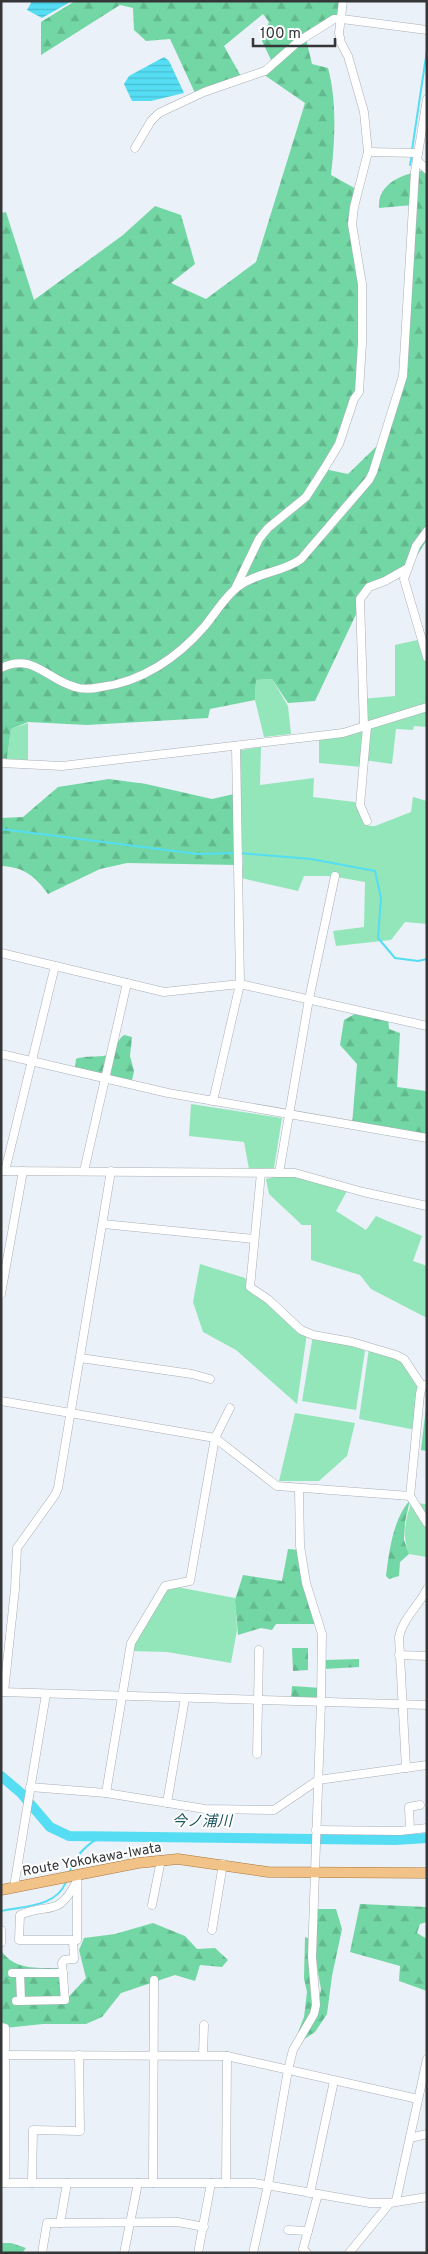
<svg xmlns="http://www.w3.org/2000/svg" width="428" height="2254" font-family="Overpass,'Noto Sans JP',sans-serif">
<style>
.grass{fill:#93e6ba}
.forest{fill:url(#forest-firs)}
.water{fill:url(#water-rules)}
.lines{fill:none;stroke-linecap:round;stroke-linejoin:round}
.stream{stroke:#54ddf3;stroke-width:2}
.river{stroke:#54ddf3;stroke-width:10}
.minor-casing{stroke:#a9afb5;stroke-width:9}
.major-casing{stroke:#a9783a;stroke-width:11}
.minor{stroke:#fff;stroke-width:8}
.major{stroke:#f1c389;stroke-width:10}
.labels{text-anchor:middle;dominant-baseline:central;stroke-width:4;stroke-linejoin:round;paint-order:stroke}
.street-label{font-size:14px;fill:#343638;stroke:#fff}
.water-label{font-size:15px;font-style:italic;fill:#1c555f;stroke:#fff}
</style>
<defs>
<pattern id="forest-firs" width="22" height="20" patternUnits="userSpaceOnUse" patternTransform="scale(1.25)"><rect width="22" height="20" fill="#72d7a4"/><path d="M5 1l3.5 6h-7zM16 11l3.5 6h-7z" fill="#63b98e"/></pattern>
<pattern id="water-rules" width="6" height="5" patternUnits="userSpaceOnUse" patternTransform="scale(1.25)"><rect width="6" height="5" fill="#54ddf3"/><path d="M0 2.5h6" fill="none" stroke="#4abed1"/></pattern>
</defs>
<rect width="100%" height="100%" fill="#ebf1f8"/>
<g class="grass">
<polygon points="422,639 427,657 427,727 414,726 413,730 396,729 392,764 364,760 367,726 361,699 395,696 395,645"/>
<polygon points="272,679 288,706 291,734 264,737 255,700 256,680"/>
<polygon points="28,723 28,760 7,759 11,729"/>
<polygon points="364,727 362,767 319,763 319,736"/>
<polygon points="261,747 260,785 314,778 313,797 355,802 369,826 375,826 411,812 413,797 427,801 427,924 405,922 391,940 336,946 333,931 364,927 365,882 331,876 304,876 298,891 241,878 243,863 236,751"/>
<polygon points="191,1104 282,1118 274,1168 249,1169 244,1142 189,1136"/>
<polygon points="290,1173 347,1191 336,1211 366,1230 376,1216 422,1236 413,1261 427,1266 427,1318 371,1289 360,1275 311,1260 311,1225 302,1225 269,1194 266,1179"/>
<polygon points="200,1264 245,1278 250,1287 307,1333 297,1404 236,1350 203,1332 193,1302"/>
<polygon points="313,1335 345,1341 365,1351 356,1410 302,1401"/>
<polygon points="369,1348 401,1355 418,1379 416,1430 359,1419"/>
<polygon points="295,1413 355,1423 347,1456 319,1481 279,1481"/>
<path d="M411,1503L427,1504V1557L409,1554C402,1535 405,1522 411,1503Z"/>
<polygon points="177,1587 235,1598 237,1630 231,1663 167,1652 129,1651 169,1588"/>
</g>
<g class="forest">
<path d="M75,1H342L339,19L306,39L312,64L328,68C337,101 335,140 331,175L358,190L352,218L361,298L360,381L324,469L348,474L384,439L402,378L413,205L379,208C379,204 379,198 381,195C387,179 411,172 427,170V540L407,571L369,587L315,701L288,703L272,679L256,680L255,700L210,709L208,718L87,725L28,722L11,729L7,759L1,758V213L6,212L34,300L123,235L155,206L181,215L195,264L171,283L206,299L256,262L305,103L260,72L281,62L292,48L271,60L262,41L269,22L263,14L224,46L242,78L195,93L170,39L146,41L134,30L133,8L120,5L41,55V22Z"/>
<path d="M109,779L146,784L212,799L238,793L239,865L127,863L100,869L48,894C35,876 24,867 1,866V818L23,817L58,787Z"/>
<polygon points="360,1011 388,1017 389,1029 400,1033 397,1087 426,1091 427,1138 352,1125 357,1064 340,1045 344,1020"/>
<path d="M124,1035L132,1037L130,1056L134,1071L131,1085L75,1068L76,1059C85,1055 105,1058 109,1054C115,1049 117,1040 124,1035Z"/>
<polygon points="426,1407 427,1451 421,1450"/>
<path d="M410,1500L405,1522L404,1540L409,1554L400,1562L399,1576L389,1579L386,1576C389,1552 393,1519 410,1500Z"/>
<polygon points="288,1549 301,1550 319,1624 276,1624 272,1630 261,1628 238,1635 235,1600 243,1575 282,1581"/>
<polygon points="292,1648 308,1648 308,1670 293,1671"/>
<polygon points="359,1659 359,1667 324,1669 324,1660"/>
<polygon points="292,1686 321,1688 320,1701 291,1700"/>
<polygon points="360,1904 427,1907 427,1922 420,1924 417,1933 427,1939 427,1991 399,1981 400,1966 350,1952"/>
<polygon points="316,1909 336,1909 342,1929 332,1976 327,2014 315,2032 300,2042 316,2013 321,1989 315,1957"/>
<path d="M153,1923L185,1936L197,1949L215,1948L228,1960L222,1967L200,1965L195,1981L175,1975L121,1993L102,2017L86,2024H43L5,2028L1,2024V1950C13,1970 37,1968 58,1968L65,1987L64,2002L86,1978L79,1950L84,1938L115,1934Z"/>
<polygon points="305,1937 308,1938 314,2009 303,2028 298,2032 304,2017 307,1992 304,1979"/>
<polygon points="1,2243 11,2243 26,2248 22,2253 1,2253"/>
</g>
<g class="water">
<polygon points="32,1 72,1 42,18 27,10"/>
<polygon points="164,57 169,61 184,93 151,101 132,101 124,84 129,76"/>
</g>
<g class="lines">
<g class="stream">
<polyline points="412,150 427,50"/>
<polyline points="410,165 412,155"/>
<polyline points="1,829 198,854 235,853"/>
<polyline points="239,853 311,859 375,871 381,898 378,938 395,958 418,961 427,959"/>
<path d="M70,1871C76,1854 88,1843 104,1835"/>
<path d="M1,1911C25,1906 56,1907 66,1882"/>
</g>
<polyline class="river" points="1,1776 21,1793 50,1827 69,1836 395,1840 427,1838"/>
<defs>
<g id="minor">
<polyline points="135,148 151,121 159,113 204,92 265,71 299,41 334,19 342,19 427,30"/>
<polyline points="368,152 418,153"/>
<polyline points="417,160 427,170"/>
<polyline points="427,531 416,546 404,579 427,657"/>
<polyline points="235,589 259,539 268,528 306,497 324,469 339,444 354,399 359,392 362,343 362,284 352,224 354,207 368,152 364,112 348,56 341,43 339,33 343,1"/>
<path d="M1,668C33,652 47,680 75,687C83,690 92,689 101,687C142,682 178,657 204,627C215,614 225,596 239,586C257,572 282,573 301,559L369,480L373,472L403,376L415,172L427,99"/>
<polyline points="364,727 360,599 369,587 385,581 408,568"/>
<polyline points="1,763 62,766 343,733 427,707"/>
<polyline points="367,821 360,805 367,726"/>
<polyline points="1,953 164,992 240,984 427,1026"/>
<polyline points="1,1054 168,1093 427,1138"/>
<polyline points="213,1101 240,984 236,746"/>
<polyline points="1,1171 295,1173 363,1192 427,1206"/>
<polyline points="5,1171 55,966"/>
<polyline points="84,1171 127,983"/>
<polyline points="261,1173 250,1287 269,1300 301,1330 313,1335 352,1342 396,1355 404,1359 422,1386"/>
<polyline points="279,1173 309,999 335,876"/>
<polyline points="103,1224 254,1239"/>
<polyline points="1,1294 23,1171"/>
<polyline points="80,1358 192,1374 210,1379"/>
<polyline points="425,1385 422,1386 420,1394 410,1496 427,1523"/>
<polyline points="1,1401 215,1438 277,1486 410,1496"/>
<polyline points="399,1655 427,1656"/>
<polyline points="1,1692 427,1705"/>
<polyline points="4,1692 15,1589 17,1548 55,1495 58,1488 111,1171"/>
<polyline points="257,1754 259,1650"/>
<path d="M406,1768L399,1637C403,1618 418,1607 427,1589"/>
<polyline points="30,1787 106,1793 205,1809 274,1810 318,1780 427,1765"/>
<polyline points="106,1793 131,1643 165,1586 190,1581 215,1438 230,1408"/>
<polyline points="167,1803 185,1698"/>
<polyline points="316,1830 400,1831 427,1828"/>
<polyline points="410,1830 409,1807 420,1805"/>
<path d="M77,1881C57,1919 50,1902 20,1915L19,1940H77V1875"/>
<polyline points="14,1887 46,1694"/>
<polyline points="152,1905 161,1860"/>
<polyline points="1,1930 1,1943"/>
<polyline points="212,1930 223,1864"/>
<polyline points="12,1973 63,1973"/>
<polyline points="20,1973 21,2001"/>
<polyline points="16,2001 65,2000 62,1963 64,1960 74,1959 73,1940"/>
<polyline points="1,2027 5,2028 5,2183"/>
<polyline points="1,2055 227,2056 418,2099"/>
<polyline points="203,2055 204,2025"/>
<polyline points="410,2138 427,2134"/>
<polyline points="1,2183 254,2183 370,2203 390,2203 427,2197"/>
<polyline points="32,2183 33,2130 80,2131 79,2055"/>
<polyline points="153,2183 154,1980"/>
<polyline points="226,2183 227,2056"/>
<polyline points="310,2193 334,2081"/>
<polyline points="396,2201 427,2059"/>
<polyline points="60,2223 67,2183"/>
<polyline points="288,2230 308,2231"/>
<polyline points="42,2253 47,2223 178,2222 204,2227"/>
<polyline points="124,2253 138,2183"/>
<polyline points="198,2253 211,2183"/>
<polyline points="253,2253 268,2185 288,2070 293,2050 314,2014 316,2005 312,1957 321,1702 322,1634 306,1583 300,1546 299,1488"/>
<polyline points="307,2253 303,2249 318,2194"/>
<polyline points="349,2253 390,2203"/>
</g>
<polyline id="major" points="1,1890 138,1863 178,1859 268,1872 427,1873"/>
</defs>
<use href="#minor" class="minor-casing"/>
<use href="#major" class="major-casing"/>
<use href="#minor" class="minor"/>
<use href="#major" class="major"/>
</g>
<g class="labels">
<g class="street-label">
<text transform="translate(92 1860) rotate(-10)">Route Yokokawa-Iwata</text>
</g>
<g class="water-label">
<text x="202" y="1822">今ノ浦川</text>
</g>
</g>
<rect width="428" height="2254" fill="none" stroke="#343638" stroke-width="5"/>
<path d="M253 38v8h82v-8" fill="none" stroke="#343638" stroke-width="2.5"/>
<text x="260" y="38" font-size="15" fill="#343638" stroke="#ffffff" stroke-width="4" paint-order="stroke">100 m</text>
</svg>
